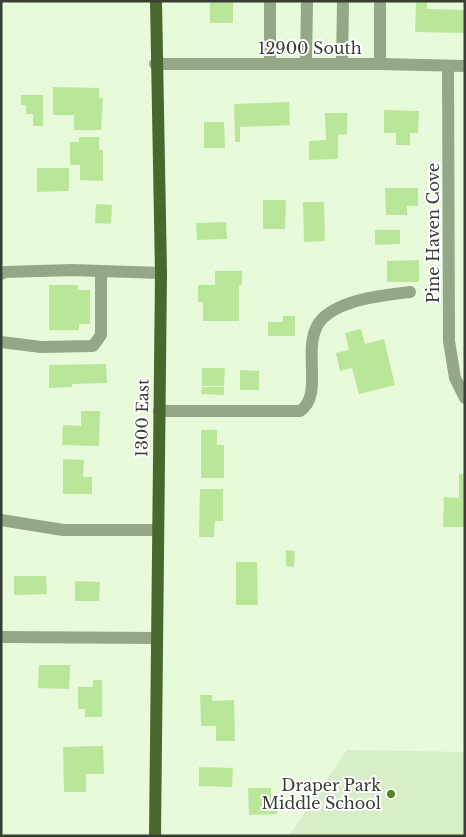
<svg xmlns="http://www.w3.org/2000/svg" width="466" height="837" font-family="'Libre Baskerville',serif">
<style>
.built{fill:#d8eec9}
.building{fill:#bae69a}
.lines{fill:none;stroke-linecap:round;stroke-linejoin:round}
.minor{stroke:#94a787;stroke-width:12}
.major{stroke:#48682d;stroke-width:12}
.poi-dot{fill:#53861c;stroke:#fff;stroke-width:2}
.labels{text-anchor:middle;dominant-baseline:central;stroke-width:4;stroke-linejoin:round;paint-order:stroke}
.street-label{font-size:16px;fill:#373e32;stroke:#fff}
.poi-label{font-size:16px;fill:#373e32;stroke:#fff;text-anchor:end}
</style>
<rect width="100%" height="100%" fill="#e7fada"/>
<polygon class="built" points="347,750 465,752 465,836 289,836"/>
<g class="building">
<rect x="210" y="1" width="23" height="22"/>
<polygon points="416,2 427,2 427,9 465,10 465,33 415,32"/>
<polygon points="53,87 99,88 99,98 103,98 101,130 74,130 74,115 53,115"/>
<polygon points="21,95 43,95 43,126 33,126 33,114 26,114 26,105 21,105"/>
<polygon points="289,102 290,125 240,127 240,142 235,142 234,104"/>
<polygon points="384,110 419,111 418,133 410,133 410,145 396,145 396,133 384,133"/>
<polygon points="325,113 347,113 347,134 338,135 338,159 309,160 309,141 326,140"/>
<polygon points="204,122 224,122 225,148 204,148"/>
<polygon points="79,137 99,137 99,150 103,150 103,181 80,180 80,165 70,165 70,142 79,142"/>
<polygon points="37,168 69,168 69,191 37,192"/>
<polygon points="385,188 418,188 418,206 407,206 407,215 386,215"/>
<polygon points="263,200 286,200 285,229 263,229"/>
<polygon points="303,202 324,202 325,241 304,242"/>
<polygon points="96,204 112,205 111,224 95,223"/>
<polygon points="226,222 227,239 197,240 196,223"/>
<polygon points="375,230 400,230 400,244 375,245"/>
<polygon points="419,260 419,282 387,282 387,261"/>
<polygon points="215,271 242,271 242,285 239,285 239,321 203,321 203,302 198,302 198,285 215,285"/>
<polygon points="49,285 78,285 78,290 90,290 90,324 79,324 79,330 49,330"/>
<polygon points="283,316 295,316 295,336 268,336 268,322 283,322"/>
<polygon points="361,329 365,344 384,339 395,385 359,394 352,368 340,371 336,353 349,350 345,333"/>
<polygon points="106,364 107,383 72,384 72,387 49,388 49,365"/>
<polygon points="202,368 225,368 224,386 202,386"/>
<polygon points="240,370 259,371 259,390 240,390"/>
<polygon points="202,387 224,387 224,395 201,394"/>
<polygon points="81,411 100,411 99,446 62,445 63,425 81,426"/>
<polygon points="201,430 217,430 217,445 224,445 224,478 201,478"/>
<polygon points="63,459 84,460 83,477 92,477 92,494 63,494"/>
<polygon points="459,474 465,474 465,527 443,527 444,497 459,498"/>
<polygon points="200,489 223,489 223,521 215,521 214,537 199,537"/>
<polygon points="286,550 295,551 294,567 286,566"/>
<polygon points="236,562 257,562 258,605 236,605"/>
<polygon points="14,576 46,576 47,594 14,595"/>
<polygon points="75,581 100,582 99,601 75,601"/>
<polygon points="39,665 70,665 69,689 38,688"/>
<polygon points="93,680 102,680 102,717 85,717 85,709 78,709 78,687 93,687"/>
<polygon points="200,695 212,695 212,701 234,700 235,741 216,741 216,726 201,726"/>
<polygon points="103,746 104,774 86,774 86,792 64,792 63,747"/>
<polygon points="199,767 233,768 232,787 199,786"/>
<polygon points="248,788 271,788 271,804 276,804 277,814 249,815"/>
</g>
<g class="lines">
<g class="minor">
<polyline points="270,1 270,64"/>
<polyline points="155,64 380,64 465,66"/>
<polyline points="306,64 307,1"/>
<polyline points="342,64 343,1"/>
<polyline points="380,64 380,1"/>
<polyline points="448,66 449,341 455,378 465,398"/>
<polyline points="1,274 5,272 72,270 161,273"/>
<polyline points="1,342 41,347 93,346 101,335 101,271"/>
<path d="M159,411H300C326,394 298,342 323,318C343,299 384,295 410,292"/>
<polyline points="1,520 63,530 157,530"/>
<polyline points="1,637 156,638"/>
</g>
<polyline class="major" points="155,836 161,273 156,1"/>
</g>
<circle class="poi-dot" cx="391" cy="794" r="5"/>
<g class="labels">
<g class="street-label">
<text x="310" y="48">12900 South</text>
<text transform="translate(433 233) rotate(-90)">Pine Haven Cove</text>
<text transform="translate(142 418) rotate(-89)">1300 East</text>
</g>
<g class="poi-label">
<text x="381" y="785">Draper Park<tspan x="381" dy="18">Middle School</tspan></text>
</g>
</g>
<rect width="466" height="837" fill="none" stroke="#373e32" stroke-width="5"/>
</svg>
